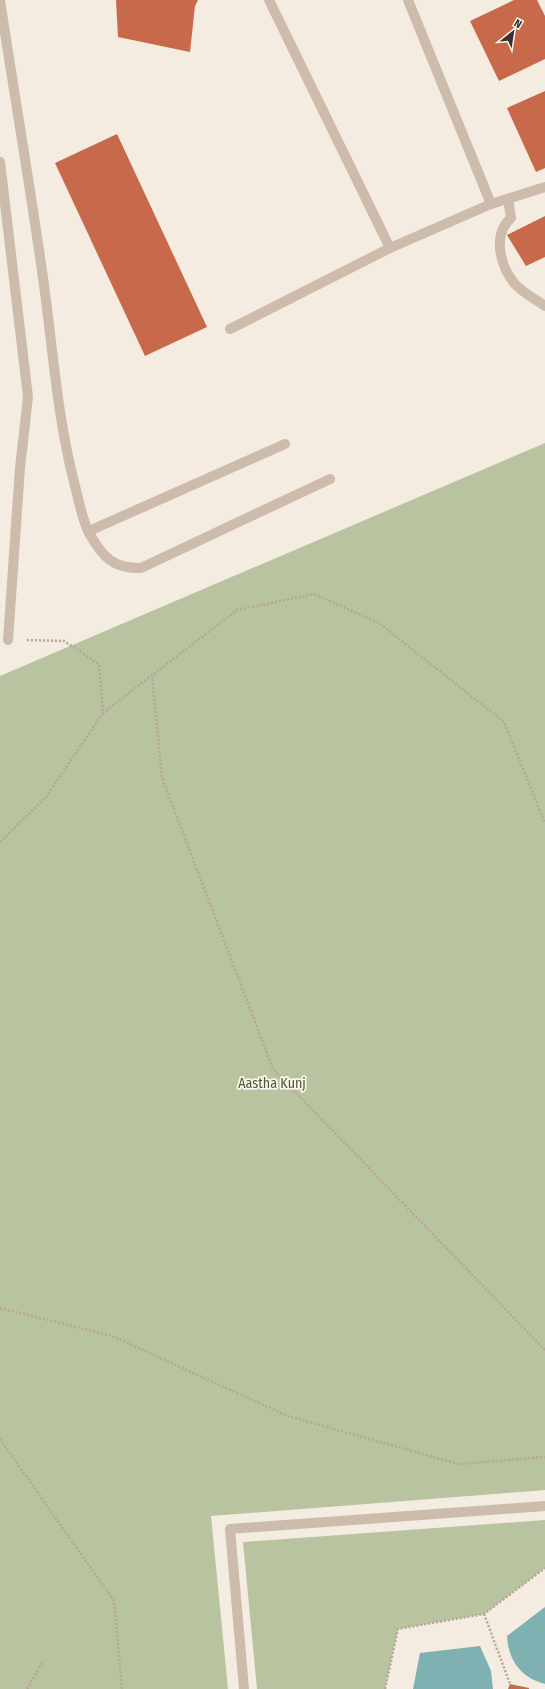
<svg xmlns="http://www.w3.org/2000/svg" width="545" height="1689" font-family="'Fira Sans Condensed',sans-serif">
<style>
.green{fill:#b8c4a0}
.water{fill:#7fb0b2}
.building{fill:#c8694b}
.lines{fill:none;stroke-linecap:round;stroke-linejoin:round}
.path{stroke:#b9a596;stroke-width:2.5;stroke-dasharray:2 2;stroke-linecap:butt}
.service{stroke:#cdbbac;stroke-width:10}
.labels{text-anchor:middle;dominant-baseline:central;stroke-width:3.5;stroke-linejoin:round;paint-order:stroke}
.park-label{font-size:14px;fill:#4a5a2e;stroke:#fbf5ee}
</style>
<rect width="100%" height="100%" fill="#f4ebe1"/>
<g class="green">
<polygon points="545,443 545,1490 211,1516 228,1689 0,1689 0,676"/>
<polygon points="545,1520 545,1568 484,1614 398,1629 385,1689 257,1689 243,1542"/>
</g>
<g class="water">
<path d="M545,1607V1684C521,1678 508,1660 507,1636Z"/>
<polygon points="480,1646 491,1671 493,1689 413,1689 420,1653"/>
</g>
<g class="building">
<polygon points="116,0 198,0 195,6 190,52 118,37"/>
<polygon points="514,0 537,0 545,16 545,59 499,81 470,21"/>
<polygon points="545,91 545,168 536,172 507,108"/>
<polygon points="117,134 207,327 145,356 55,163"/>
<polygon points="545,216 545,257 526,266 507,235"/>
<polygon points="510,1684 529,1688 529,1689 508,1689"/>
</g>
<g class="lines">
<g class="path">
<polyline points="152,675 162,778 273,1069 545,1350"/>
<polyline points="103,713 237,610 314,594 379,623 504,722 545,823"/>
<polyline points="0,842 46,797 103,713 99,664 64,641 25,640"/>
<polyline points="0,1308 112,1336 288,1416 458,1464 545,1457"/>
<polyline points="0,1439 114,1601 122,1689"/>
<polyline points="484,1614 510,1684"/>
<polyline points="27,1689 42,1663"/>
<polyline points="385,1689 398,1629 484,1614 545,1568"/>
</g>
<g class="service">
<path d="M0,0C14,93 30,185 43,278C53,348 57,418 75,486C79,501 82,519 89,533C102,556 113,569 141,568L330,479"/>
<polyline points="269,0 390,248"/>
<polyline points="408,0 491,204"/>
<polyline points="0,162 28,397 20,468 8,640"/>
<path d="M508,199L511,218C492,235 500,266 515,284C523,293 535,299 545,306"/>
<polyline points="230,329 390,248 491,204 545,187"/>
<polyline points="89,531 285,444"/>
<polyline points="244,1689 230,1529 545,1506"/>
</g>
</g>
<g class="labels">
<g class="park-label">
<text x="272" y="1083">Aastha Kunj</text>
</g>
</g>
<g transform="translate(513 32) rotate(30)" stroke="#fbf5ee" stroke-width="3" paint-order="stroke">
<path d="M0-3L7 15L0 10L-7 15Z" fill="#3b302b"/>
<text y="-6" font-size="11" font-weight="bold" text-anchor="middle" fill="#3b302b">N</text>
</g>
</svg>
